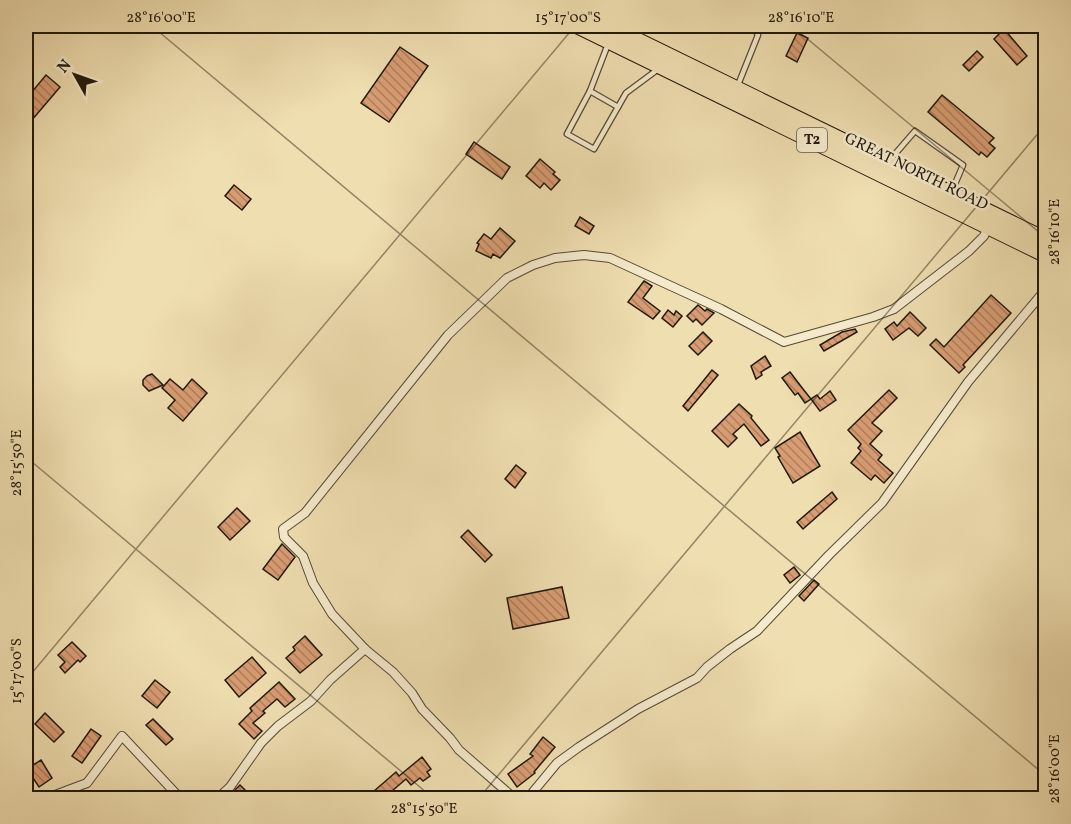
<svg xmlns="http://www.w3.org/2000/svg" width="1071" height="824" font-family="Vollkorn,serif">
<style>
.building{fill:url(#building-back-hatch);stroke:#21180c;stroke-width:1.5}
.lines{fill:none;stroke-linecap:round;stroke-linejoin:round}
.lane-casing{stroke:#544a35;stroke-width:7}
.street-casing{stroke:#544a35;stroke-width:10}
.highway-casing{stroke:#21180c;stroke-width:17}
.lane{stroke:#f5eacc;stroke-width:4.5}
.street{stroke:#f5eacc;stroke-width:8}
.highway{stroke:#efdeb0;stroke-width:15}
.ticks{fill:none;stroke:#21180c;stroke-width:1.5;stroke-opacity:0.45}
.labels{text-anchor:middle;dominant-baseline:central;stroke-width:5;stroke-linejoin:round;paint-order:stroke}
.shield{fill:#f5eacc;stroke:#615746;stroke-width:1.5}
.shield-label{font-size:15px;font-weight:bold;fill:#21180c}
.street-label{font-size:16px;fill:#21180c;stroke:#f5eacc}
.neatline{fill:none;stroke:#21180c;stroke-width:2}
.ticks-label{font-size:15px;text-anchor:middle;fill:#21180c}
</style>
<defs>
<pattern id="building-back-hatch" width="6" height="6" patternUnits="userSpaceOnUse" patternTransform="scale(1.5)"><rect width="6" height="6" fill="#d89c72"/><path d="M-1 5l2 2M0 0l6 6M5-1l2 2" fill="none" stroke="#af7e5c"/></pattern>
</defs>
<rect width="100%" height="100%" fill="#efdeb0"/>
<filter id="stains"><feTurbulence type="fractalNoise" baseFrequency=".00333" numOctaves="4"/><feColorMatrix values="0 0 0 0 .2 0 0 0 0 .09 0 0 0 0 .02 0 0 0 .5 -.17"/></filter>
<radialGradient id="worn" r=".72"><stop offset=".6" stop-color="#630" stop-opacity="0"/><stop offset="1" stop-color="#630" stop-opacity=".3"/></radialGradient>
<g class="building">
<polygon points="1004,29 1027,56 1017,65 994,39"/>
<polygon points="797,33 808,38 797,62 786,56"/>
<polygon points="400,47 428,66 389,122 361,103"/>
<polygon points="977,51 983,57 969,71 963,65"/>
<polygon points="46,75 60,87 26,127 26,99"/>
<polygon points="942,95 994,138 989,143 995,148 987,157 981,152 979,155 928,112"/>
<polygon points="474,142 510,167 502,179 466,154"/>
<polygon points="540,159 555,172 553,174 560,180 551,190 544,183 540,188 526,176"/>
<polygon points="234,185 251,199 242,210 225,196"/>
<polygon points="580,217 594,226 589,234 575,226"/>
<polygon points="500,228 515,241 500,258 493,254 491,258 476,251 479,244 477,243 484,234 491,239"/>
<polygon points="644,281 652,286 643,298 660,311 653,319 628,302"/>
<polygon points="991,295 1011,313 963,365 965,367 959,373 930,345 936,339 944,347"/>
<polygon points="698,305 705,311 707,309 714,313 702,325 696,319 693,322 687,316"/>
<polygon points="668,310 674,315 676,311 682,316 673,327 662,318"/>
<polygon points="910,312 926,328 918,336 909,328 893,340 885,329 894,322 897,326"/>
<polygon points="855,329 857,332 824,351 820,345 842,332"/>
<polygon points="703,332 712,341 698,355 689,346"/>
<polygon points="765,356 771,366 761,372 762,375 756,379 751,366"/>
<polygon points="712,370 718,375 688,411 683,406"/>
<polygon points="790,372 803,389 811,399 805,403 798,393 795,395 782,378"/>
<polygon points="152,374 163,385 149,391 143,385 143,380 147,376"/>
<polygon points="170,379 183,390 192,379 207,393 183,421 168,408 175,400 162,388"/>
<polygon points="889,390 897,398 872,423 882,431 870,444 882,455 878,460 893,473 884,483 875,475 871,480 851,463 861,451 858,448 861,444 848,430"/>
<polygon points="830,391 836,400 820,411 811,399 817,395 820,399"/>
<polygon points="739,404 752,416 751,418 769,440 761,446 744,424 733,434 737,438 728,447 712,431"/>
<polygon points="800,432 820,466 793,483 778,457 780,456 775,448"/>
<polygon points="516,465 526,473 515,488 505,479"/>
<polygon points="832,492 837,499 803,529 797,522"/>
<polygon points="237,508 250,521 230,540 218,527"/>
<polygon points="468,530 492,555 485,562 461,537"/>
<polygon points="282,544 295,557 278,580 263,569"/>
<polygon points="794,567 800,575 790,583 784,575"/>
<polygon points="814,580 819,584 804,601 799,596"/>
<polygon points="562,587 569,618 513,629 507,598"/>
<polygon points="305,636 322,655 300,673 286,658 295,650 293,647"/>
<polygon points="72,642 86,656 80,662 78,660 65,673 60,667 65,662 58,655"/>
<polygon points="252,657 266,673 239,697 225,680"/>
<polygon points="155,680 170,692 157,708 142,696"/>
<polygon points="279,682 295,699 285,707 277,699 263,711 265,713 253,723 262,731 254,739 239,724 252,711 250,708"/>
<polygon points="45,713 64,732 54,742 35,724"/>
<polygon points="153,719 173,739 166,745 146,725"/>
<polygon points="91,729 101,736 82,763 72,756"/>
<polygon points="543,737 555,747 534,772 535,773 517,787 508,774 533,756 530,754"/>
<polygon points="422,757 431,769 427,772 430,776 423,781 420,778 411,785 406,779 392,791 398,798 366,798 396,772 399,776"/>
<polygon points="41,760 52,778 39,787 27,769"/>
<polygon points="240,785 249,794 244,798 227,798"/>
</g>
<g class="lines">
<defs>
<g id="lane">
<polyline points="608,44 590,91 567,134 594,149 626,93 657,70"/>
<polyline points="738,85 758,35 753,26"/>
<polyline points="590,91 618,107"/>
<polyline points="889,161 915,131 963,165 952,191"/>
</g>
<g id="street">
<polyline points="47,798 87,783 122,736 180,798"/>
<polyline points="218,798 230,787 261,743 278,726 311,701 330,680 365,649"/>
<polyline points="514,798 459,750 450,738 422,709 412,693 393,672 365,649 332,614 313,583 303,556 284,537 283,529 305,513 448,335 507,278 533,265 555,258 584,255 610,258 721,309 784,342 873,317 894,309 969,251 984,236 988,227"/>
<polyline points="528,798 557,763 579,747 638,709 697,678 707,667 730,649 757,631 829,555 882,503 968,382 1046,289"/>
</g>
<g id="highway">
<polyline points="578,26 1046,255"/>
<polyline points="608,26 1046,240"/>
</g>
</defs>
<use href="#lane" class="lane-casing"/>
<use href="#street" class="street-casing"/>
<use href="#highway" class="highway-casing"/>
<use href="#lane" class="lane"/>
<use href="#street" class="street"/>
<use href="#highway" class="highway"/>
</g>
<path class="ticks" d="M152,26L1046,776M792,26L1046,238M26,457L433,798M26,680L575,26M479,798L1046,124M1033,798L1046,783"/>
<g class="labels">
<rect class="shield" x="797" y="128" width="30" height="24" rx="4.5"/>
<g class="shield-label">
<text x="812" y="140">T2</text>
</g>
<g class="street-label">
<text transform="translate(916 172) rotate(26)">GREAT NORTH ROAD</text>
</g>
</g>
<rect width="1071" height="824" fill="none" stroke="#efdeb0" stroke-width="66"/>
<g transform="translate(75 75) rotate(310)" stroke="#f5eacc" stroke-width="4.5" paint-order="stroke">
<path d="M0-4.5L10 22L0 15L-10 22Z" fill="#21180c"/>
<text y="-9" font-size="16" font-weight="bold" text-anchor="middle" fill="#21180c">N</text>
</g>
<rect x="33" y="33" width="1005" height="758" class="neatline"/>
<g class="ticks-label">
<text x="161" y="22">28°16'00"E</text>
<text x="568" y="22">15°17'00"S</text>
<text x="801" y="22">28°16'10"E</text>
<text transform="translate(1054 232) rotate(-90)" y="5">28°16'10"E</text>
<text transform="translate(16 463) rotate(-90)" y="5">28°15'50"E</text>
<text transform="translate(16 671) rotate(-90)" y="5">15°17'00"S</text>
<text transform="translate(1054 769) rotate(-90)" y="5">28°16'00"E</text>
<text x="424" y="813">28°15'50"E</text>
</g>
<rect width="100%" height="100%" filter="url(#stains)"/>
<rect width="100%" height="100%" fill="url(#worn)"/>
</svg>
